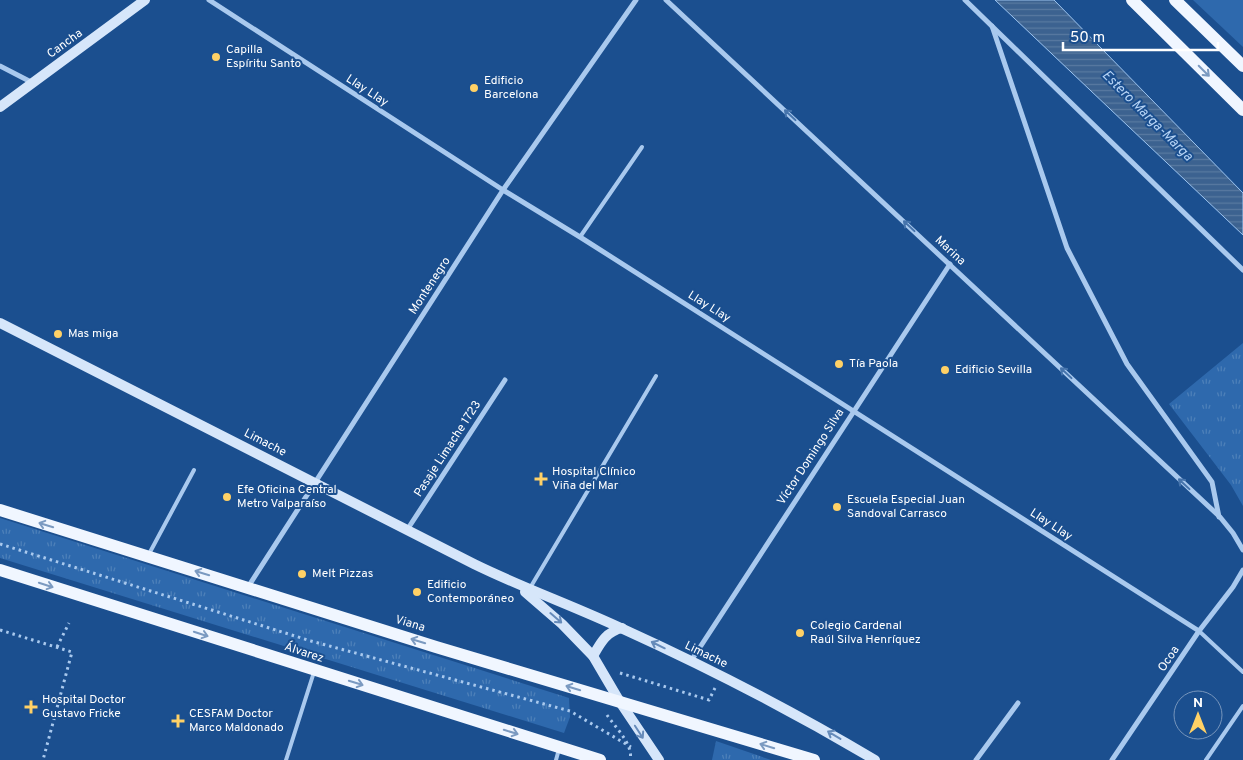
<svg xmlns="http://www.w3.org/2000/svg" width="1243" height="760" font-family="Overpass,sans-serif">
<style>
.grass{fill:url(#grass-tufts)}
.garden{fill:#2e69ad}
.water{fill:url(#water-rules);stroke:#9cc4f0}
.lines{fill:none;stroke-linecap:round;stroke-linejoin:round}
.path{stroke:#a9c9ee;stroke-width:3;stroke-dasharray:2.5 4;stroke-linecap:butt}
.lane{stroke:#a9c9ee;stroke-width:4}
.street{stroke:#a9c9ee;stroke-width:5}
.secondary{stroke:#d6e6fa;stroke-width:10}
.primary{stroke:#f0f6ff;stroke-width:12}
.oneway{stroke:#7b9ac1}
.oneway2{stroke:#4674ac}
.oneway3{stroke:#668bba}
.poi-dot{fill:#ffd166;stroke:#1b4f8f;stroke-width:2}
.labels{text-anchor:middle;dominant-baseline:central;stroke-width:4;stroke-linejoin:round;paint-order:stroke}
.street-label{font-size:12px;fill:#fff;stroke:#1b4f8f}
.poi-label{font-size:12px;fill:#fff;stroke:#1b4f8f;text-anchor:start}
.water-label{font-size:14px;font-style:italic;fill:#b5d3f5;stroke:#1b4f8f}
</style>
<defs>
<pattern id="grass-tufts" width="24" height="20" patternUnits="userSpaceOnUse" patternTransform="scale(1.25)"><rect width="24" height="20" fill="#2e69ad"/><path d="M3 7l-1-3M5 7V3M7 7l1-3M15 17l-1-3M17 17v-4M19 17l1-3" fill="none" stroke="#4d80b9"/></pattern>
<pattern id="water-rules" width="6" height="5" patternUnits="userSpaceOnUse" patternTransform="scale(1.25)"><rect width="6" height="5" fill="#3c6290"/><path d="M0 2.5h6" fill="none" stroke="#597aa1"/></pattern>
</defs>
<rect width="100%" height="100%" fill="#1b4f8f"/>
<g class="grass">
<polygon points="1243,343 1243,506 1231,485 1169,404"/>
<polygon points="0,518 569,698 570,717 564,733 0,558"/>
<polygon points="716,741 771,760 712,760"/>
</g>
<polygon class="garden" points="1193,0 1243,0 1243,47"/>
<polygon class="water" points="995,0 1054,0 1243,193 1243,235"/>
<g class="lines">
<g class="path">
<polyline points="0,544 311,641 570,711 631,747"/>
<polyline points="0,630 72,652 43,760"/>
<polyline points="57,647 69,623"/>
<polyline points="620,673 709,700 715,688"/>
<path d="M607,715C615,727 634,745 630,760"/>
</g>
<g class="lane">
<polyline points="580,237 642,147"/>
<polyline points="149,554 194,470"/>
<polyline points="530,588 656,376"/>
<polyline points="1199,631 1243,672"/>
<polyline points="286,760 314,672"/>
<polyline points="556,760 559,749"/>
<polyline points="1206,760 1243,706"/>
</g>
<g class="street">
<polyline points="209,0 503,190 580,237 1199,631"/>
<polyline points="666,0 1220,517 1233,533 1243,550"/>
<polyline points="965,0 1243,270"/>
<polyline points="992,26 1067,248 1127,364 1212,482 1219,517"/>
<polyline points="0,66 33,83"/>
<polyline points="407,530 505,380"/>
<polyline points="248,587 503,190 636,0"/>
<polyline points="691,661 950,264"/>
<polyline points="976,760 1018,703"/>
<polyline points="1112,760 1199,631 1233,587 1243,570"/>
</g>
<g class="secondary">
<polyline points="0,107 145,0"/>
<path d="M0,323L474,564C523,588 574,606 623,629C709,668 794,712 875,760"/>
<polyline points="525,592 562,624 593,656 620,702 659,760"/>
<path d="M593,656C601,642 606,632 622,628"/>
</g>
<g class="primary">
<polyline points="1132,0 1243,110"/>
<polyline points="1175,0 1243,66"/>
<polyline points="0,510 436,647 814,760"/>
<polyline points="0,570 600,760"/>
</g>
</g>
<defs><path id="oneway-shaft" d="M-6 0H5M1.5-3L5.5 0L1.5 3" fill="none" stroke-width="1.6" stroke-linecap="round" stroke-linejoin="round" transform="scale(1.25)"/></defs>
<g class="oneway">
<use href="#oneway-shaft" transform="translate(1204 71) rotate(45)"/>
<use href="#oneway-shaft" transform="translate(46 525) rotate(-163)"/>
<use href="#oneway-shaft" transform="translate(202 573) rotate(-163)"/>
<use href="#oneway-shaft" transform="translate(46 585) rotate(18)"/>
<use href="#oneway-shaft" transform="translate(201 634) rotate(18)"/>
<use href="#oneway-shaft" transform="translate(418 641) rotate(-163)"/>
<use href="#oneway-shaft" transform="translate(356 683) rotate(17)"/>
<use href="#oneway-shaft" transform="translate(573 688) rotate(-163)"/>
<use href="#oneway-shaft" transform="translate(511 732) rotate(17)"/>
<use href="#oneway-shaft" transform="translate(767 746) rotate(-163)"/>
</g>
<g class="oneway2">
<use href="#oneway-shaft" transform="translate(790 115) rotate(-137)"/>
<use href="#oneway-shaft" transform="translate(909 226) rotate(-137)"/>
<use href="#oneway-shaft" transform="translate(1066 373) rotate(-137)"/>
<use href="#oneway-shaft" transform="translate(1184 484) rotate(-137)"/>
</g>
<g class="oneway3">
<use href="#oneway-shaft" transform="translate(556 618) rotate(41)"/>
<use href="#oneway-shaft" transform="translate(658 645) rotate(-154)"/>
<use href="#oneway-shaft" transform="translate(639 732) rotate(57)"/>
<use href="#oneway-shaft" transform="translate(834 735) rotate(-149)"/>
</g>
<g class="poi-dot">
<circle cx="216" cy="57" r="5"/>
<circle cx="474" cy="88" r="5"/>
<circle cx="58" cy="334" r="5"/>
<circle cx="839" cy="364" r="5"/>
<circle cx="945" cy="370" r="5"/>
<path d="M538.5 471.5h5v5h5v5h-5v5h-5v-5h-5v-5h5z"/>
<circle cx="227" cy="497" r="5"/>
<circle cx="837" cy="507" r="5"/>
<circle cx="302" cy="574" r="5"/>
<circle cx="417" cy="592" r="5"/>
<circle cx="800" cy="633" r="5"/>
<path d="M28.5 699.5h5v5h5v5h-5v5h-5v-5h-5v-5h5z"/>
<path d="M175.5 713.5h5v5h5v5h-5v5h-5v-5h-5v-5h5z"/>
</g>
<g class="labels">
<g class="street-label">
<text transform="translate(65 44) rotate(-36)">Cancha</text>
<text transform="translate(367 91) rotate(33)">Llay Llay</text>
<text transform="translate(950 251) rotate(43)">Marina</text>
<text transform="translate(430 286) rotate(-57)">Montenegro</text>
<text transform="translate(709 307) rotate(32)">Llay Llay</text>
<text transform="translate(265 443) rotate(27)">Limache</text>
<text transform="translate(448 449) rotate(-57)">Pasaje Limache 1723</text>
<text transform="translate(811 457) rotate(-57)">Víctor Domingo Silva</text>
<text transform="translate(1051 525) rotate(33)">Llay Llay</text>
<text transform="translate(410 624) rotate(17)">Viana</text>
<text transform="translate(304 653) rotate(18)">Álvarez</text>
<text transform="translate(706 655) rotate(26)">Limache</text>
<text transform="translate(1169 659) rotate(-56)">Ocoa</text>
</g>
<g class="poi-label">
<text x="226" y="50">Capilla<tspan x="226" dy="14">Espíritu Santo</tspan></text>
<text x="484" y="81">Edificio<tspan x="484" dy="14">Barcelona</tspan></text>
<text x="68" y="334">Mas miga</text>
<text x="849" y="364">Tía Paola</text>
<text x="955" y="370">Edificio Sevilla</text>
<text x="552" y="472">Hospital Clínico<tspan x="552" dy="14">Viña del Mar</tspan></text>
<text x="237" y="490">Efe Oficina Central<tspan x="237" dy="14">Metro Valparaíso</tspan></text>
<text x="847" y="500">Escuela Especial Juan<tspan x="847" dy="14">Sandoval Carrasco</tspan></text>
<text x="312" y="574">Melt Pizzas</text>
<text x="427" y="585">Edificio<tspan x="427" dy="14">Contemporáneo</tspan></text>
<text x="810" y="626">Colegio Cardenal<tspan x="810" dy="14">Raúl Silva Henríquez</tspan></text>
<text x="42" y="700">Hospital Doctor<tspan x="42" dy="14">Gustavo Fricke</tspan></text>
<text x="189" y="714">CESFAM Doctor<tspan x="189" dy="14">Marco Maldonado</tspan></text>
</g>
<g class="water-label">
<text transform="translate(1147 116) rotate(45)">Estero Marga-Marga</text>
</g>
</g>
<g transform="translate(1198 715)"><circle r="24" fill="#1b4f8f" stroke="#7695bc"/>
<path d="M0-4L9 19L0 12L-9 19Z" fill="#ffd166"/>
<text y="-8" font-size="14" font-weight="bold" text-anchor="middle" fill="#ffffff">N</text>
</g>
<path d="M1063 42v8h155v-8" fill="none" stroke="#ffffff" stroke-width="2.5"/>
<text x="1070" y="42" font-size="15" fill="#ffffff" stroke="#1b4f8f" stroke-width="4" paint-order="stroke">50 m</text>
</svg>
